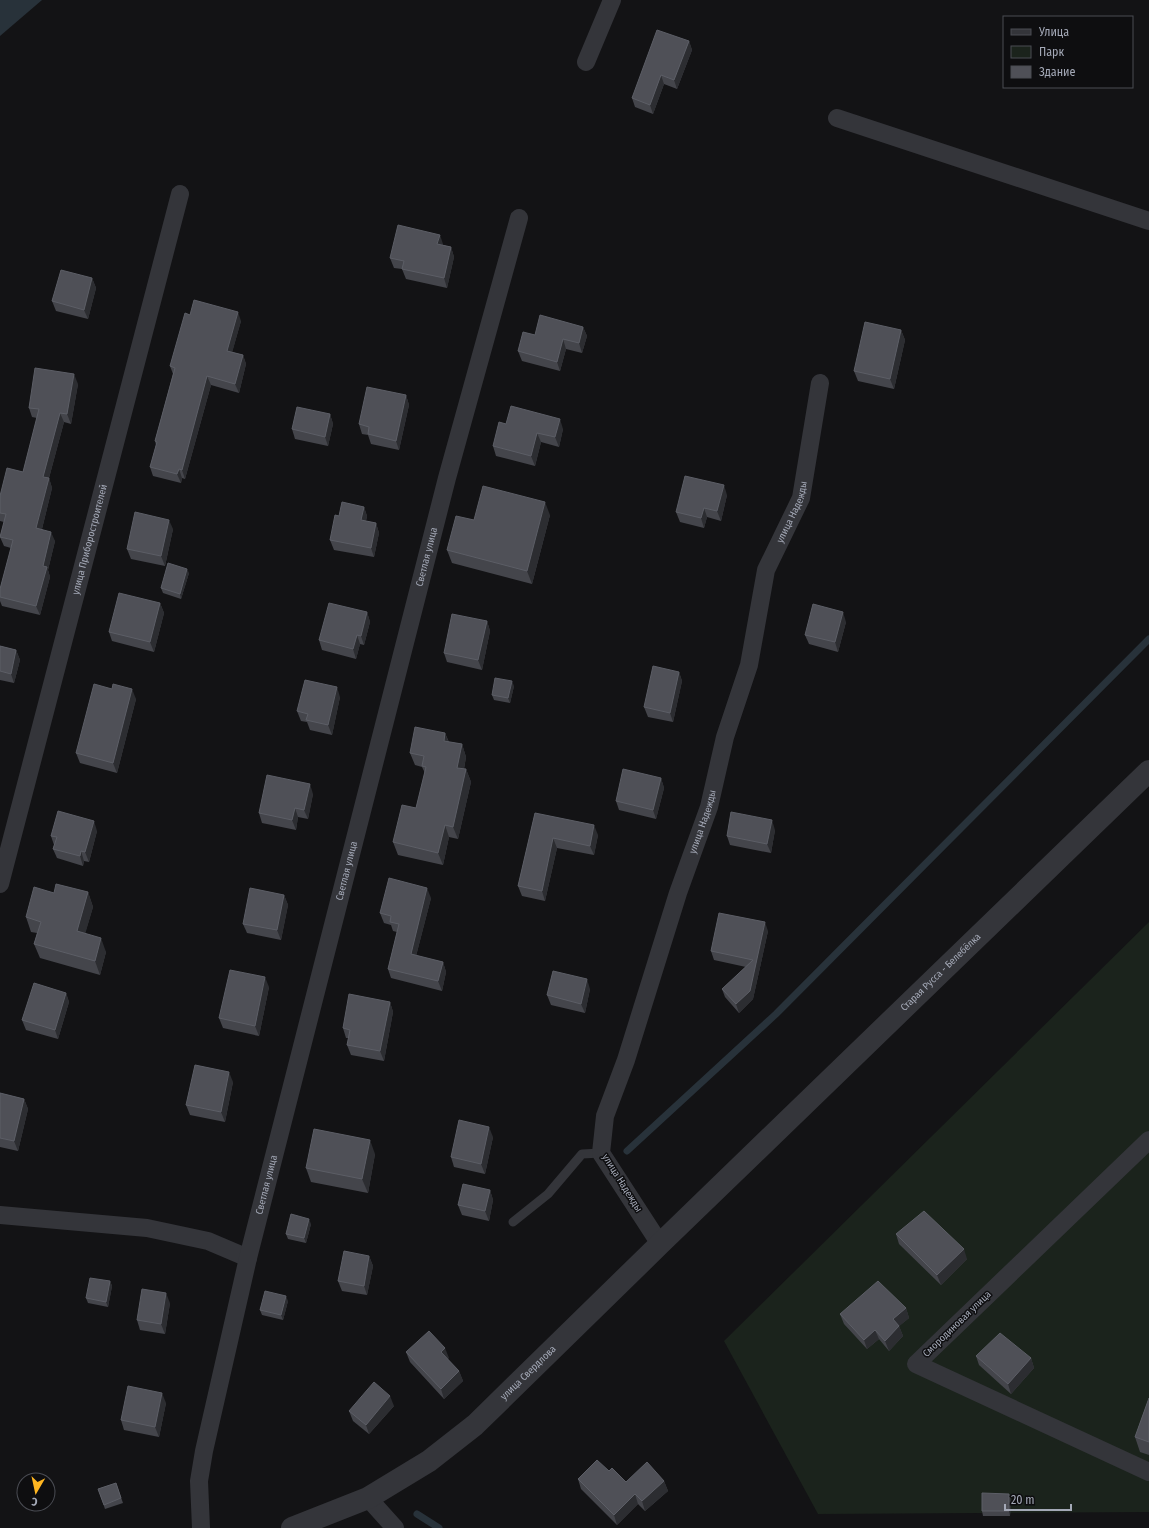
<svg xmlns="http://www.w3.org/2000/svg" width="1149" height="1528" font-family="'Fira Sans Condensed',sans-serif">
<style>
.green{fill:#1b231c}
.water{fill:#28323a}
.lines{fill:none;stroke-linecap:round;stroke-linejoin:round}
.stream{stroke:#28323a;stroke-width:7}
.service{stroke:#34353a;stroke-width:9}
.minor{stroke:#34353a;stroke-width:18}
.tertiary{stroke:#34353a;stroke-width:22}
.wall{fill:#44454b}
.shaded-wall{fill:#2c2d31}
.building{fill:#4f5057;stroke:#5c5e66}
.labels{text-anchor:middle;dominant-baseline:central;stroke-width:3;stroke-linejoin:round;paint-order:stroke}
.street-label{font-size:10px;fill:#a4a9b7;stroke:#0e0e10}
</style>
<rect width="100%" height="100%" fill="#131315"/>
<polygon class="green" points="1149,922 1149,1512 818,1514 724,1341"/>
<polygon class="water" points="0,0 42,0 0,36"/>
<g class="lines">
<g class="stream">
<polyline points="627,1151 776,1014 1149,639"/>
<polyline points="417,1514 439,1528"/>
</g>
<polyline class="service" points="513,1222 548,1194 582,1154 601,1153"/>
<g class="minor">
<polyline points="586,62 612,0"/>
<polyline points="837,118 1149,221"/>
<path id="s1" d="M0,884L180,194"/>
<polyline points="1149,1140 916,1364 1149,1472"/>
<polyline points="0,1215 147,1228 208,1241 248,1258"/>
<path id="s2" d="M660,1244L601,1153L605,1116L626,1060L678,893L709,807L725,737L749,665L766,570L801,498L820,383"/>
<polyline points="368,1498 395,1528"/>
<path id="s3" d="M201,1528L199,1481L204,1451L248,1258L447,478L519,218"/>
</g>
<path class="tertiary" id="s4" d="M292,1528L368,1498L429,1461L475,1425L660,1244L1149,771"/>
</g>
<g class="wall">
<polygon points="689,41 692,50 677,89 664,84 653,114 635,107 632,98"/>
<polygon points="443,244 443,245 451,247 454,257 447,288 406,279 402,269 394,268 390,258"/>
<polygon points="92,278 96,288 88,319 56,311 52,301"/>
<polygon points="190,315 241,321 232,352 243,355 246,364 239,393 211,385 185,479 182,478 181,483 153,476 150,467 156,445 155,441 173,374 170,366"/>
<polygon points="583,327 587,336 582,353 566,349 560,371 522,361 518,351 535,335"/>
<polygon points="901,330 905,340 894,389 858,381 854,371"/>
<polygon points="78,384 71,424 64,422 49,478 52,488 42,529 55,541 48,570 50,577 40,615 2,606 0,601 0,589 11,548 4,546 0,537 4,522 0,521 0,496 23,472 37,418 32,417 29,408"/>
<polygon points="406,395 409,405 399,450 371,444 368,435 362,434 359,424"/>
<polygon points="330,414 333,424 328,446 295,439 292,429"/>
<polygon points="506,424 563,429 559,447 541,442 535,466 496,456 493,446"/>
<polygon points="727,495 721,521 707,517 704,528 680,522 676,512"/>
<polygon points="364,507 367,516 366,521 376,523 379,533 374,557 334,550 330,540 339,516"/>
<polygon points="550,515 532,584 452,563 447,550 474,520"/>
<polygon points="173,529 165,566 131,559 127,549"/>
<polygon points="189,573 181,599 163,593 161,588"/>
<polygon points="160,603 164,613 154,652 112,641 109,632"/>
<polygon points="367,612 370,622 364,645 360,644 356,659 322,650 319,640"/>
<polygon points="487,621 490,631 482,670 447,662 444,653"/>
<polygon points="846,622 838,652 809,644 805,635"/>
<polygon points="0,646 16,650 20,660 14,683 0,680"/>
<polygon points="679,672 682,681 673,722 648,717 644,707"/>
<polygon points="514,686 510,703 494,700 492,695"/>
<polygon points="112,689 136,699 117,773 80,763 76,753"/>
<polygon points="340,697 332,735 310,730 307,722 301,721 297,711"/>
<polygon points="445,733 449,742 462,744 466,757 464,769 466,769 471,782 458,839 449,837 443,865 398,855 393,842 416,808 425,773 422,767 415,765 410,753"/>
<polygon points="661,778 664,788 656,819 619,810 616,801"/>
<polygon points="313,794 308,819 298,817 296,830 262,823 259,813"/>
<polygon points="535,813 598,835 594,855 557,848 545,901 522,896 518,886"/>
<polygon points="775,830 771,853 730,845 727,836"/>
<polygon points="97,831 89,862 84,861 83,866 57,858 53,849 54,845 51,836"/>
<polygon points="88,892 93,907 85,933 106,952 100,975 40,958 34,944 37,933 31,932 26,917 54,893"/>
<polygon points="284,895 288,905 281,940 247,933 243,924"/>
<polygon points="431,898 416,956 443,962 446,972 442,991 391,978 388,969 397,932 393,931 391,925 384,923 380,913"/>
<polygon points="768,931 753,999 739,1013 725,997 722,989 746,967 714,960 711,951"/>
<polygon points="269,987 259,1036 223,1028 219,1018"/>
<polygon points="590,989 585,1013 551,1005 547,995"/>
<polygon points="66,993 69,1002 58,1039 26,1030 22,1020"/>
<polygon points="390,1002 393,1012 384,1061 351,1055 347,1045 349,1038 346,1038 343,1028"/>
<polygon points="233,1082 225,1122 190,1115 186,1105"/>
<polygon points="0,1093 24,1099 28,1109 18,1151 0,1147"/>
<polygon points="493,1137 485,1174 454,1167 451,1157"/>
<polygon points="375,1154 368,1193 311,1182 306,1168"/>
<polygon points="490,1190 493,1200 489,1221 462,1215 458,1205"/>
<polygon points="311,1224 306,1243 288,1239 286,1234"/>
<polygon points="896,1234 967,1259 941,1285 899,1244"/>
<polygon points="369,1256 373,1266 367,1295 342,1291 338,1281"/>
<polygon points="110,1281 112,1286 108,1307 88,1303 86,1298"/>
<polygon points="288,1301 283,1320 262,1315 260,1310"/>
<polygon points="170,1303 165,1334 140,1330 137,1320"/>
<polygon points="906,1308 909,1318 899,1326 903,1336 889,1351 879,1339 867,1349 844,1324 840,1314"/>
<polygon points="406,1352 449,1358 447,1359 459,1371 463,1381 444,1399 410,1362"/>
<polygon points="976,1356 1031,1358 1034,1368 1011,1394 979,1365"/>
<polygon points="1149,1398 1149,1455 1140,1452 1135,1437"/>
<polygon points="166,1403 159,1437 124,1430 121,1420"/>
<polygon points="394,1406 369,1434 353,1421 349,1411"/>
<polygon points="609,1471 626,1482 664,1481 668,1491 645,1511 638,1504 617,1525 581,1489 578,1479"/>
<polygon points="116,1483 123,1503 105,1509 98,1489"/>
<polygon points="1011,1499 1010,1516 983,1516 982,1511"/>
</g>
<g class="shaded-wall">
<polygon points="689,41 692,50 677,89 674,80"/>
<polygon points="661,75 664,84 653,114 650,105"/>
<polygon points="440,235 443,244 441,254 437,244"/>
<polygon points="451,247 454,257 447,288 444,278"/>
<polygon points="92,278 96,288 88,319 84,310"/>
<polygon points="238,312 241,321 230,360 227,351"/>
<polygon points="583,327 587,336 582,353 579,343"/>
<polygon points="901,330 905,340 894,389 890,379"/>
<polygon points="563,339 566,349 560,371 557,362"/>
<polygon points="243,355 246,364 239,393 235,384"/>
<polygon points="74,374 78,384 71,424 67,414"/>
<polygon points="207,376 211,385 185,479 182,470"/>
<polygon points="406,395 409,405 399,450 396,441"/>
<polygon points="60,413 64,422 49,478 52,488 40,537 36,528 43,477"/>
<polygon points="330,414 333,424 328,446 325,437"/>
<polygon points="560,419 563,429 559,447 555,437"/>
<polygon points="537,433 541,442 535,466 531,456"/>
<polygon points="179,469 182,478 181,483 177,474"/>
<polygon points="724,485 727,495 721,521 717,511"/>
<polygon points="545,502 550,515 532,584 527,571"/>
<polygon points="364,507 367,516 364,530 361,520"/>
<polygon points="704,508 707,517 704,528 701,518"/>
<polygon points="169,520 173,529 165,566 161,556"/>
<polygon points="376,523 379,533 374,557 371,548"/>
<polygon points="51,532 55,541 48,570 50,577 40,615 36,606 43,566"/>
<polygon points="187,569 189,573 181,599 180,594"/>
<polygon points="160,603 164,613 154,652 150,642"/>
<polygon points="367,612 370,622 364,645 361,636"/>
<polygon points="843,612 846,622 838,652 835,642"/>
<polygon points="487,621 490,631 482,670 478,660"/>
<polygon points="357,635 360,644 356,659 353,649"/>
<polygon points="16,650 20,660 14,683 11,674"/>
<polygon points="679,672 682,681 673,722 670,713"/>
<polygon points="512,681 514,686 510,703 508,698"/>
<polygon points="337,687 340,697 332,735 328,725"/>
<polygon points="132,689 136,699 117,773 113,763"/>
<polygon points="445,733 450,746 444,741"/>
<polygon points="462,744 466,757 462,780 457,768"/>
<polygon points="466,769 471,782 458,839 453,827"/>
<polygon points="661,778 664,788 656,819 653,810"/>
<polygon points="310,784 313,794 308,819 304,810"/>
<polygon points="295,808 298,817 296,830 292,820"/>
<polygon points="772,820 775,830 771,853 767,844"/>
<polygon points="94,821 97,831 89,862 85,852"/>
<polygon points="445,825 449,837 443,865 438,853"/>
<polygon points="594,825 598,835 594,855 590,846"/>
<polygon points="553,838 557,848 545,901 542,891"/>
<polygon points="81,851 84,861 83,866 80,856"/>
<polygon points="427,888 431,898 414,964 411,954"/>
<polygon points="88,892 93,907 82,945 77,931"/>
<polygon points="284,895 288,905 281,940 277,930"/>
<polygon points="765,922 768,931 753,999 739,1013 736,1004 750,991"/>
<polygon points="101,938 106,952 100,975 95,961"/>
<polygon points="443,962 446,972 442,991 438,981"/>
<polygon points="265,977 269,987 259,1036 255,1026"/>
<polygon points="587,979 590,989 585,1013 581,1004"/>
<polygon points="66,993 69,1002 58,1039 55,1030"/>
<polygon points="390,1002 393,1012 384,1061 380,1051"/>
<polygon points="229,1072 233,1082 225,1122 221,1112"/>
<polygon points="24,1099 28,1109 18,1151 14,1141"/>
<polygon points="489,1127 493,1137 485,1174 481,1164"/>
<polygon points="370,1140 375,1154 368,1193 362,1179"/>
<polygon points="490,1190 493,1200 489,1221 485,1211"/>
<polygon points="309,1219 311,1224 306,1243 304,1238"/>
<polygon points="964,1249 967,1259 941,1285 937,1275"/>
<polygon points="369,1256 373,1266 367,1295 364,1286"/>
<polygon points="110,1281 112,1286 108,1307 106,1302"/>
<polygon points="166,1293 170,1303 165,1334 161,1324"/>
<polygon points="286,1296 288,1301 283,1320 281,1315"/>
<polygon points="906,1308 909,1318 897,1328 893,1319"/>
<polygon points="899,1326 903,1336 889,1351 885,1341"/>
<polygon points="875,1330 879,1339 867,1349 864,1340"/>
<polygon points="445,1348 449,1358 444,1362 441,1352"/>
<polygon points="1031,1358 1034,1368 1011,1394 1008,1384"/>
<polygon points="459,1371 463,1381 444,1399 441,1389"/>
<polygon points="162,1393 166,1403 159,1437 155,1427"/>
<polygon points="390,1396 394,1406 369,1434 366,1425"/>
<polygon points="664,1481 668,1491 645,1511 642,1501"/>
<polygon points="635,1494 638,1504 617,1525 614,1515"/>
<polygon points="1009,1494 1011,1499 1010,1516 1009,1511"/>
</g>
<g class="building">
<polygon points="657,30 689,41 674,80 661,75 650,105 632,98"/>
<polygon points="398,225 440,235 437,244 451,247 444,278 402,269 404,261 390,258"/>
<polygon points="61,270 92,278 84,310 52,301"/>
<polygon points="194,300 238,312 227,351 243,355 235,384 207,376 182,470 179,469 177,474 150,467 157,442 155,441 175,368 170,366 185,313 190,315"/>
<polygon points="540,315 583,327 579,343 563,339 557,362 518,351 523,332 535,335"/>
<polygon points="865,322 901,330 890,379 854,371"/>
<polygon points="35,368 74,374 67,414 60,413 43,477 49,478 36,528 51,532 43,566 47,567 36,606 0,597 0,589 13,540 0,537 6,514 0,513 0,496 7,468 23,472 39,409 29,408"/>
<polygon points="367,387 406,395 396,441 368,434 369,427 359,424"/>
<polygon points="511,406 560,419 555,437 537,433 531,456 493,446 499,422 506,424"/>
<polygon points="297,407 330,414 325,437 292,429"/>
<polygon points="685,476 724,485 717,511 704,508 701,518 676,512"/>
<polygon points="483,486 545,502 527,571 447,550 456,516 474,520"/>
<polygon points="342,502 364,507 361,520 376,523 371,548 330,540 335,515 339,516"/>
<polygon points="135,512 169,520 161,556 127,549"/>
<polygon points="168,563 187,569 180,594 161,588"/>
<polygon points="119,593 160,603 150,642 109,632"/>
<polygon points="329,603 367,612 361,636 357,635 353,649 319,640"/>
<polygon points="813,604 843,612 835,642 805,635"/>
<polygon points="452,614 487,621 478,660 444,653"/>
<polygon points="0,646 16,650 11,674 0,671"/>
<polygon points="653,666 679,672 670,713 644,707"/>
<polygon points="495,678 512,681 508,698 492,695"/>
<polygon points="305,680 337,687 328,725 306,720 308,714 297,711"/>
<polygon points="94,684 112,689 113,684 132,689 113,763 76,753"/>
<polygon points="415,727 445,733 444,741 462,744 457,768 466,769 453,827 445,825 438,853 393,842 402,805 416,808 426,767 422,766 424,756 410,753"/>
<polygon points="623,769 661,778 653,810 616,801"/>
<polygon points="267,775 310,784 304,810 295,808 292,820 259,813"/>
<polygon points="58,811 94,821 85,852 81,851 80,856 53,849 57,837 51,836"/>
<polygon points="731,812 772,820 767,844 727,836"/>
<polygon points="535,813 594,825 590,846 553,838 542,891 518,886"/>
<polygon points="389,878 427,888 411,954 443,962 438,981 388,969 399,924 390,922 391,916 380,913"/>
<polygon points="56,884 88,892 77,931 101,938 95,961 34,944 41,922 26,917 34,887 54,893"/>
<polygon points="250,888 284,895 277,930 243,924"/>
<polygon points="719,913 765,922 750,991 736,1004 722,989 753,960 711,951"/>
<polygon points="230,970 265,977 255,1026 219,1018"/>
<polygon points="553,971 587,979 581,1004 547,995"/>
<polygon points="34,983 66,993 55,1030 22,1020"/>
<polygon points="349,994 390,1002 380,1051 347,1045 350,1030 343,1028"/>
<polygon points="195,1065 229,1072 221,1112 186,1105"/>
<polygon points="0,1093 24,1099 14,1141 0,1138"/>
<polygon points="459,1120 489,1127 481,1164 451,1157"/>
<polygon points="314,1129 370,1140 362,1179 306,1168"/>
<polygon points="463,1184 490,1190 485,1211 458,1205"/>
<polygon points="924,1211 964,1249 937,1275 896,1234"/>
<polygon points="291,1214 309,1219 304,1238 286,1234"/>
<polygon points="344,1251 369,1256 364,1286 338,1281"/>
<polygon points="90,1278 110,1281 106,1302 86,1298"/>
<polygon points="878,1281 906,1308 893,1319 899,1326 885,1341 875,1330 864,1340 840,1314"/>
<polygon points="142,1289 166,1293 161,1324 137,1320"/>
<polygon points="265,1291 286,1296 281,1315 260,1310"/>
<polygon points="429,1331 445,1348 441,1352 459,1371 441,1389 406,1352"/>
<polygon points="1000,1333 1031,1358 1008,1384 976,1356"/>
<polygon points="374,1382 390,1396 366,1425 349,1411"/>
<polygon points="128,1386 162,1393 155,1427 121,1420"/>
<polygon points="1149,1398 1149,1442 1135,1437"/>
<polygon points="597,1460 609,1471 612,1468 626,1482 647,1462 664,1481 642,1501 635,1494 614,1515 578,1479"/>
<polygon points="116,1483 121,1498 104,1505 98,1489"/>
<polygon points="982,1493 1009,1494 1009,1511 982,1511"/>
</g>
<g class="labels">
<g class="street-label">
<text stroke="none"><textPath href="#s2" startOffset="780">улица Надежды</textPath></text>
<text stroke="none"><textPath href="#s1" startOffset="356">улица Приборостроителей</textPath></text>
<text stroke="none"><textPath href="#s3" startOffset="999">Светлая улица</textPath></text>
<text stroke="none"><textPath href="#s2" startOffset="456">улица Надежды</textPath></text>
<text stroke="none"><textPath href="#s3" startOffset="675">Светлая улица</textPath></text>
<text stroke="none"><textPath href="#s4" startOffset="861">Старая Русса - Белебёлка</textPath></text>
<text transform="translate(622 1183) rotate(58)">улица Надежды</text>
<text stroke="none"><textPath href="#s3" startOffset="351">Светлая улица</textPath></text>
<text transform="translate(957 1324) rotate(-44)">Смородиновая улица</text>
<text stroke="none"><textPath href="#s4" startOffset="286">улица Свердлова</textPath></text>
</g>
</g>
<rect x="1003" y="16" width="130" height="72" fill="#0e0e10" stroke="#4a4c53"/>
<rect x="1011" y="29" width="20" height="6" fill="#34353a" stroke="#4a4c53"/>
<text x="1039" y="36" font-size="12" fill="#a4a9b7">Улица</text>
<rect x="1011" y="46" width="20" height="12" fill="#1b231c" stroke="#4a4c53"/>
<text x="1039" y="56" font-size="12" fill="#a4a9b7">Парк</text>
<rect x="1011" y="66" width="20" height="12" fill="#4f5057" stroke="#4a4c53"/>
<text x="1039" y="76" font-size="12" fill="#a4a9b7">Здание</text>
<g transform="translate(36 1492) rotate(189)"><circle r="19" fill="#0e0e10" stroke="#4a4c53"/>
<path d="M0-3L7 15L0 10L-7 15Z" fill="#ffb621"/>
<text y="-6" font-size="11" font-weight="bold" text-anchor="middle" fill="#a4a9b7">С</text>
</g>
<path d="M1005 1504v6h66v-6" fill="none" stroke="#a4a9b7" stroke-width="2"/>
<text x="1011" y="1504" font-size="12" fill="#a4a9b7" stroke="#0e0e10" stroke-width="3" paint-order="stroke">20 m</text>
</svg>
